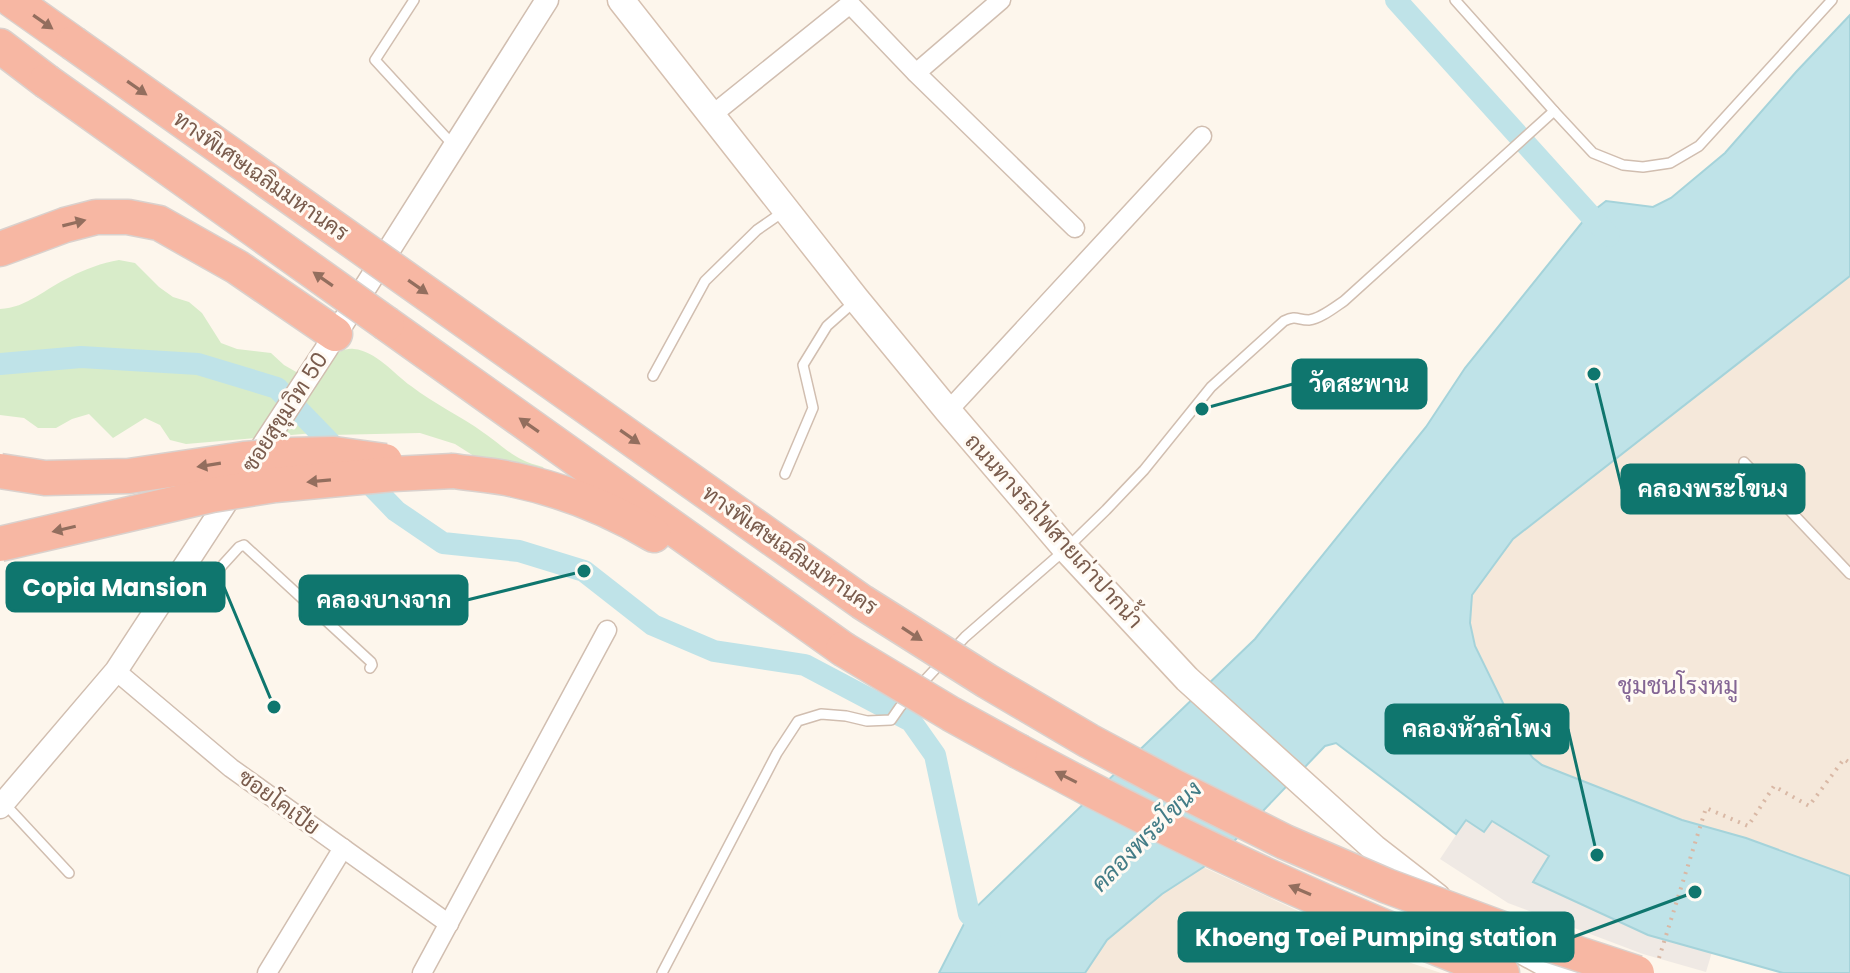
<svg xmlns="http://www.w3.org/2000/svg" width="1850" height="973" font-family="Poppins,Sarabun,sans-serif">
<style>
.residential{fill:#f5e8da}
.industrial{fill:#efe9e4}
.green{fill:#d8ecc9}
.water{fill:#bfe3e8;stroke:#a5d3da;stroke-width:2}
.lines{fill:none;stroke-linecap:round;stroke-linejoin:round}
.canal{stroke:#bfe3e8;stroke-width:22}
.service-casing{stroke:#d1beb0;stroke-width:12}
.minor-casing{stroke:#d1beb0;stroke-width:21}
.tertiary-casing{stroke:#d1beb0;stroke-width:25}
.secondary-casing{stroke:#d6c0b0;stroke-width:29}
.motorway-casing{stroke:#dad1cd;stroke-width:37}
.path{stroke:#d9b8a5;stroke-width:4;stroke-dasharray:2 6;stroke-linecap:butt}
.service{stroke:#fff;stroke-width:9}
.minor{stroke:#fff;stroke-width:18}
.tertiary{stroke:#fff;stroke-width:22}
.secondary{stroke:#fff;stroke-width:26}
.motorway{stroke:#f7b7a3;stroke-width:34}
.motorway-bridge-casing{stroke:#dad1cd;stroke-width:37;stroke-linecap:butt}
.motorway-bridge{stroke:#f7b7a3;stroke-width:34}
.oneway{fill:#936e5e}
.labels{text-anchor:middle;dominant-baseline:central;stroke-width:6;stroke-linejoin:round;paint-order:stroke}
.street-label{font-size:22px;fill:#7a5c4d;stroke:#fffaf3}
.neighbourhood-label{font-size:24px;fill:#846695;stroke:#fffaf3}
.water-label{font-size:24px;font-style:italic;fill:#437c86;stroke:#fffaf3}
.leader{fill:none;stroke:#0f766e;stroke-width:3}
.callout-dot{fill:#0f766e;stroke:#fffaf3;stroke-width:3}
.callout{fill:#0f766e;stroke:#0f766e;stroke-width:3}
.callout-label{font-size:24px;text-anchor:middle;font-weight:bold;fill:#fff}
</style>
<rect width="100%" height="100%" fill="#fdf6ec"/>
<g class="residential">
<polygon points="1850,276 1850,876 1746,838 1682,820 1542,765 1533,758 1524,746 1475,646 1470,623 1472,595 1513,539"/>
<polygon points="1203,867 1411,963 1441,973 1085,973 1107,940 1162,894"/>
</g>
<polygon class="industrial" points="1466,820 1491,821 1549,857 1534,882 1746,838 1706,972 1643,954 1508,903 1440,859"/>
<path class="green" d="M119,260L135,263L159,287L173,297L189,302L202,313L221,343L237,349L271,353L284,365L298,373L315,375C326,364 337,347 354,349C376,351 394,374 411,386C434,404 461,416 484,433C507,449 514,460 543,467L552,482L499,472L455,444L420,433L331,435L314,433L186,444L170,440L160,425L145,418L113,438L89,414L72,419L56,428H38L24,418L0,415V309C27,308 46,288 70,277C85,269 102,263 119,260Z"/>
<polygon class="water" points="1850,15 1850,276 1513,539 1472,595 1470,623 1475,646 1524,746 1533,758 1542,765 1682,820 1746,838 1850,876 1850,973 1783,973 1648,935 1533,882 1549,856 1492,821 1484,832 1466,820 1456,834 1336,743 1325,746 1219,857 1162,894 1107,940 1085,973 939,973 969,914 1255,639 1426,427 1465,368 1588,215 1606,201 1653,207 1671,198 1725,153 1796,72"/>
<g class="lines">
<g class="canal">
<polyline points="1396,0 1609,236"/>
<polyline points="0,364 81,357 198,364 277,388 396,511 443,543 519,551 584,571 653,625 714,651 805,665 911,721 935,755 969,914 990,936"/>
</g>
<defs>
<g id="service">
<polyline points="414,0 375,60 454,146"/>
<polyline points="1455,0 1554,111"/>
<polyline points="653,376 705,281 757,230 783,212"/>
<polyline points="1744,462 1850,574"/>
<polyline points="785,474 813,408 803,365 827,326 854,302"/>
<polyline points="188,561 214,585"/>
<polyline points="209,580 239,547 244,545 371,662 372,665 370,668"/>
<polyline points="4,803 69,873"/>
<path d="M662,973L777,753L798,721L821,714L846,716L867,721L891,720L900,707L965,637L1066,549L1106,510L1144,470L1211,387L1284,321C1297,315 1297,320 1309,320C1320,319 1335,307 1344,301L1554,111L1593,153L1623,165L1643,167L1670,163L1699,146L1832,0"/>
</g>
<g id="minor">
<polyline points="916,73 1001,0"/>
<polyline points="712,115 850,4 916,73 1075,228"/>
<polyline points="948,411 1202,136"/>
<polyline points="116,671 231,768 449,924"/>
<polyline points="267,973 343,848"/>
<polyline points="422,973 607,630"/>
</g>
<polyline id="tertiary" points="0,807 116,671 325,351 547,0"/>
<g id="secondary">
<polyline points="621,0 856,299 948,411 1066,549 1187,679 1374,848 1437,897"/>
<polyline points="1503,940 1545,963 1570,973"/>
</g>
<g id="motorway">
<polyline points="12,0 73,43"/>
<polyline points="0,46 46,81"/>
<polyline points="0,249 65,225 96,217 128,217 159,223 237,267 335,334"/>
<polyline points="387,324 843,649"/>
<path d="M453,471C473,474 495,475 515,480C563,490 612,510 654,535"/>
<path d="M1020,752C1175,836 1337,912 1502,973"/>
</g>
</defs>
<use href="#service" class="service-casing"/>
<use href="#minor" class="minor-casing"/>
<use href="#tertiary" class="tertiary-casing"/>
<use href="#secondary" class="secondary-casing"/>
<use href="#motorway" class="motorway-casing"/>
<polyline class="path" points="1659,958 1706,808 1748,826 1774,786 1809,806 1844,759 1850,763"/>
<use href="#service" class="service"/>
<use href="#minor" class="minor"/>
<use href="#tertiary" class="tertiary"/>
<use href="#secondary" class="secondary"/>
<use href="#motorway" class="motorway"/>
<defs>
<g id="motorway-bridge">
<polyline points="73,43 862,602 987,681 1089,741 1173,786 1285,842 1387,886 1511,932 1637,973"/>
<polyline points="46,81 387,324"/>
<polyline points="0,471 45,478 129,476 244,459 291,455 334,454 385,461"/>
<polyline points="0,544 212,495 275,485 393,474 453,471"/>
<polyline points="843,649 951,714 1020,752"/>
</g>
</defs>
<use href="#motorway-bridge" class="motorway-bridge-casing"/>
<use href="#motorway-bridge" class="motorway-bridge"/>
</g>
<defs><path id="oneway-solid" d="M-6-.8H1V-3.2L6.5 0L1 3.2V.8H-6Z" transform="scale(2)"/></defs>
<g class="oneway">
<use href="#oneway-solid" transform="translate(43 22) rotate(35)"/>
<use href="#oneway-solid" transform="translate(137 88) rotate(35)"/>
<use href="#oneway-solid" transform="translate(74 223) rotate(-14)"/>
<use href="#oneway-solid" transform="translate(323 279) rotate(-145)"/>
<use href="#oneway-solid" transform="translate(418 287) rotate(35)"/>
<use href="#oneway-solid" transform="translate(529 425) rotate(-145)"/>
<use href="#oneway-solid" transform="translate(630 437) rotate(35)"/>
<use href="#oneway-solid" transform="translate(209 465) rotate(171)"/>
<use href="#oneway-solid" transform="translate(319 481) rotate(175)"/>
<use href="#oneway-solid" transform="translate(64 529) rotate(167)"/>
<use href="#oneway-solid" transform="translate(912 634) rotate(33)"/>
<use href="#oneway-solid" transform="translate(1066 777) rotate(-153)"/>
<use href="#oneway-solid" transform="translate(1300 890) rotate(-157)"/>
</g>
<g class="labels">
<g class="street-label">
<text transform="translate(261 176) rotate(35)">ทางพิเศษเฉลิมมหานคร</text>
<text transform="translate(285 412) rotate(-57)">ซอยสุขุมวิท 50</text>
<text transform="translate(1054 531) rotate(48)">ถนนทางรถไฟสายเก่าปากน้ำ</text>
<text transform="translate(790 550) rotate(35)">ทางพิเศษเฉลิมมหานคร</text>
<text transform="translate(279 802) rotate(36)">ซอยโคเปีย</text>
</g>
<g class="neighbourhood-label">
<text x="1678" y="685">ชุมชนโรงหมู</text>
</g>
<g class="water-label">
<text transform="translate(1146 836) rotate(-45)">คลองพระโขนง</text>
</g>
</g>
<path class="leader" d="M1202 409L1293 384M1594 374L1622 489M274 707L224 587M584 571L467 600M1597 855L1568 729M1695 892L1573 937"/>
<g class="callout-dot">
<circle cx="1202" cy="409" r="8"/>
<circle cx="1594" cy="374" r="8"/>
<circle cx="274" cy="707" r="8"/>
<circle cx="584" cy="571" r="8"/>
<circle cx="1597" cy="855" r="8"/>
<circle cx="1695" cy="892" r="8"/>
</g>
<g class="callout">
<rect x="1293" y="360" width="133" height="48" rx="8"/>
<rect x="1622" y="465" width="182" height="48" rx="8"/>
<rect x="7" y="563" width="217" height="48" rx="8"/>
<rect x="300" y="576" width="167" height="48" rx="8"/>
<rect x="1386" y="705" width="182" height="48" rx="8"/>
<rect x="1179" y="913" width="394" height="48" rx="8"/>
</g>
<g class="callout-label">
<text x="1359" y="392">วัดสะพาน</text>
<text x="1713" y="497">คลองพระโขนง</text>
<text x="115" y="596">Copia Mansion</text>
<text x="384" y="608">คลองบางจาก</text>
<text x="1477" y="737">คลองหัวลำโพง</text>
<text x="1376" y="946">Khoeng Toei Pumping station</text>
</g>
</svg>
